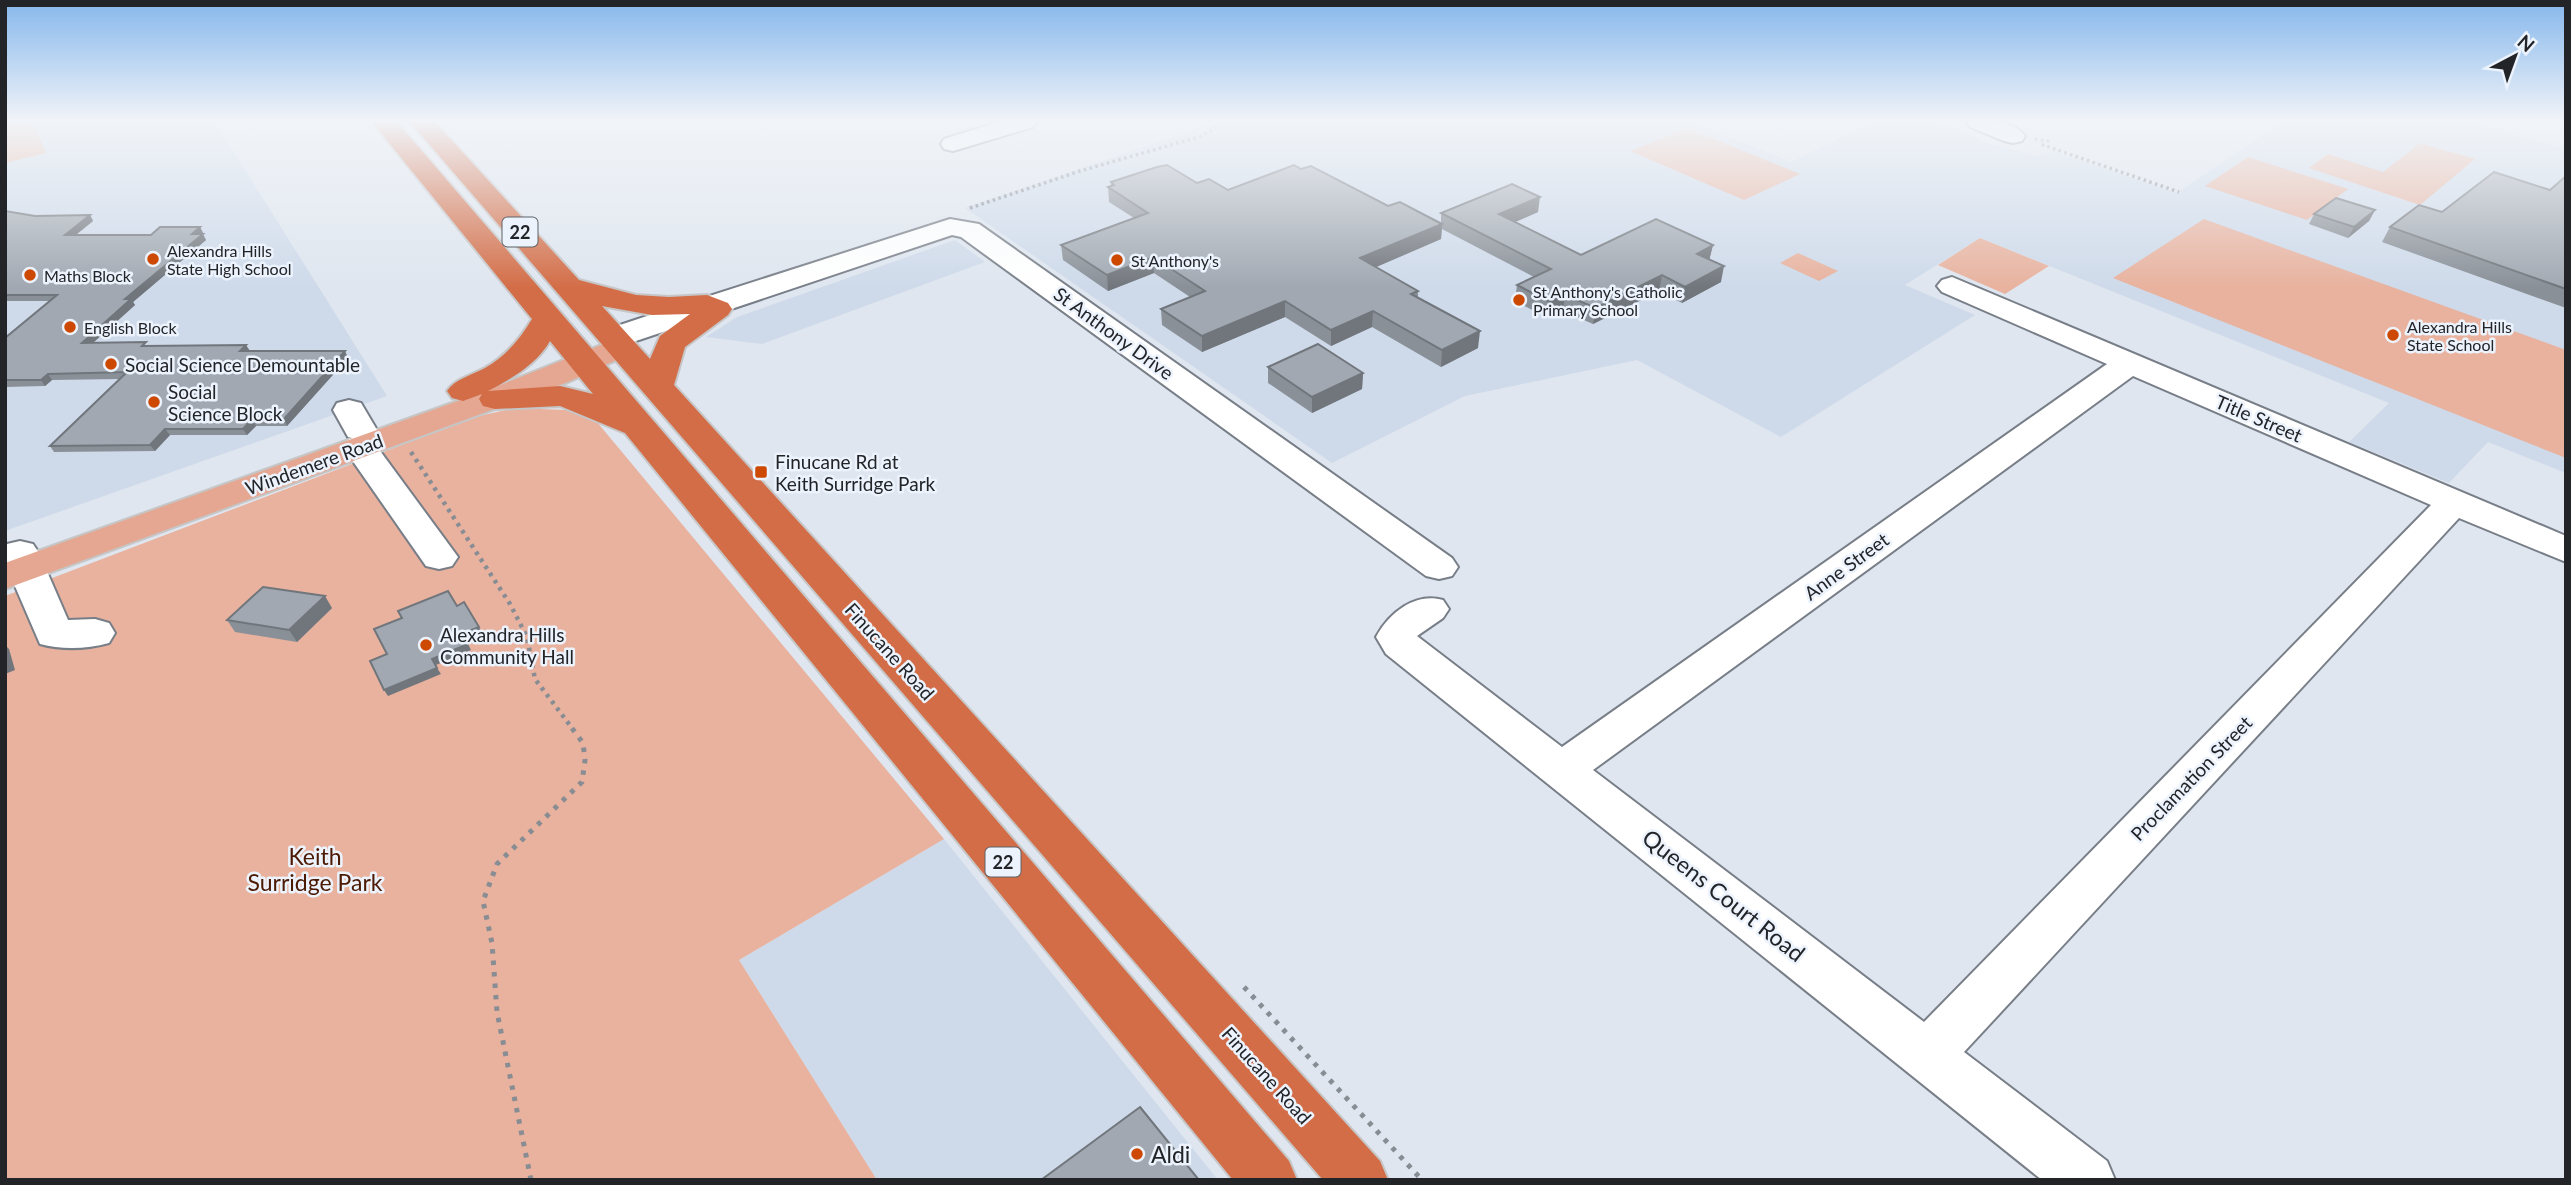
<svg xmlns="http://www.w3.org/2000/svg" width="2571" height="1185" font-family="Lato,sans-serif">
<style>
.built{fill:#cedaea}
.green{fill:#e8b29e}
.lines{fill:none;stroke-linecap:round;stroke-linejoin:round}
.minor-casing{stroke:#787e87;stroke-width:4}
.major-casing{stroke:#c6c6c7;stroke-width:4}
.highway-casing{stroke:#c6c6c7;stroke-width:4}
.path-far2{stroke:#888c93;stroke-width:3.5;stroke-dasharray:2.5 3.5;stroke-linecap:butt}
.path-far1{stroke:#888c93;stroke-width:4.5;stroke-dasharray:3.5 5;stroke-linecap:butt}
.path{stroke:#888c93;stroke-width:5;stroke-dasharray:4.5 7;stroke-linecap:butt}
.minor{fill:#fff;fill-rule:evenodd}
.major{fill:#e5a791;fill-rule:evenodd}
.highway{fill:#d36d47;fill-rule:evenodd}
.wall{fill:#8a9098}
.shaded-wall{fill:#71767c}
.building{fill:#a1a8b1;stroke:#71767c;stroke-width:2}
.poi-dot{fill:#cd4800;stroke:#ecf3fd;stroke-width:2.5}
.labels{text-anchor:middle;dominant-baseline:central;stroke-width:5;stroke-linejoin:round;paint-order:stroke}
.far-poi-label{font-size:16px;fill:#222428;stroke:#ecf3fd;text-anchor:start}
.shield{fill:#ecf3fd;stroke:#5f6268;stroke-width:2}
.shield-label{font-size:18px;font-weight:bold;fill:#222428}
.street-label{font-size:19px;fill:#222428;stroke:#ecf3fd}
.poi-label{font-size:19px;fill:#222428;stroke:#ecf3fd;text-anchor:start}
.near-park-label{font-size:23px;fill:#4c1903;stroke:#ecf3fd}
.near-street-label{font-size:23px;fill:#222428;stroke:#ecf3fd}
.near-poi-label{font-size:23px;fill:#222428;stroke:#ecf3fd;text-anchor:start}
</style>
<rect width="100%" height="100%" fill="#dfe6ef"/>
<g class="built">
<polygon points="5,122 215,122 387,396 5,531"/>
<polygon points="1216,122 1693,122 1791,162 1873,122 1940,122 1987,143 2036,156 2053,151 2177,193 2282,122 2472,122 2566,149 2566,473 2488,442 2449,483 2349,442 2389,403 1980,238 1905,285 1975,315 1781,437 1637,360 1465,396 1332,463 965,208"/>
<polygon points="955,240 985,262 762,344 706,337 737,317"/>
<polygon points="944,839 1218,1180 877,1180 739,960"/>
</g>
<g class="green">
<polygon points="5,122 33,122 46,153 5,163"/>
<polygon points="1687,128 1800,174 1744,200 1630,151"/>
<polygon points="2420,143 2475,159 2420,205 2309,168 2328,154 2383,172"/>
<polygon points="2248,157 2348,189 2307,220 2205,186"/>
<polygon points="2204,219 2566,350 2566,458 2113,278"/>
<polygon points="1980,238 2049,266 2005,294 1938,265"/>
<polygon points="1798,253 1838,271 1819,281 1780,263"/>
<polygon points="514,408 566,410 597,422 944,839 739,960 877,1180 5,1180 5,596 475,417"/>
</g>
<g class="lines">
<defs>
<g id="minor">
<polygon points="999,122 1036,122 1033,127 953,151 944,149 941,144 944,139"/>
<path d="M1967,122C1986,122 2013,119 2025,136L2022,141L2013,143L2004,141L1970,127Z"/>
<polygon points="950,219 979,224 1452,558 1458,567 1452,576 1439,579 1426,576 961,237 952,235 624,345 613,347 602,345 598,338 602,331 644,317"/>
<path d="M1952,277L2566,536V562L2459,518L1964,1052L2107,1161L2115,1180H2042L1386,654L1376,637C1389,613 1415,592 1443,600L1449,609L1443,618L1417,636L1562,747L2107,364L1942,292L1937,286L1942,280ZM2133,376L2431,505L1924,1022L1593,770Z"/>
<polygon points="349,400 361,403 377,430 372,437 367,438 372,440 458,557 452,566 439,569 426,566 343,447 348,440 353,438 348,437 333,410 337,403"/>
<path d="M20,541L33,544L39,553L68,620L95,619L109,623L115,633L109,643C87,649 62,650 40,644L5,563L7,544Z"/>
</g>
<polygon id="major" points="621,337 632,339 637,346 632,353 568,382 5,589 5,563 483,392"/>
<g id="highway">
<path d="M372,122H397L1289,1161L1297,1180H1233L625,433L560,406L495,409L483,406L479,399L482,394L463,401L452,398L447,391C455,379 472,375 485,368C506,356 520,339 532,319ZM550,341L593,394L560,386L488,391C511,379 537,364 550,341Z"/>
<path d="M410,122H435L579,280L636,295L669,297L707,295L728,303L732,309L728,315L685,347L674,385L1380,1161L1388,1180H1323ZM602,306L652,315L690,314L660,336L650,359Z"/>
</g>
</defs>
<use href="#minor" class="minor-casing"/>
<use href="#major" class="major-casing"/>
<use href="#highway" class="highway-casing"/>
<g class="path-far2">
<polyline points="2035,139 2048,141 2043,145 2179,192"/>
<polyline points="970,208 1080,171 1202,136 1224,122"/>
</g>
<polyline class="path-far1" points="411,452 510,604 527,637 535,679 572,728"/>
<g class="path">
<polyline points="1244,987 1422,1180"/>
<polyline points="531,1180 497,1012 492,943 483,901 497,864 582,782 585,760 583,743 571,727"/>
</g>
<use href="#minor" class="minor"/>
<use href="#major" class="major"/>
<use href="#highway" class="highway"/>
</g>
<g class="wall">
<polygon points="1301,169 1388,206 1441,223 1441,213 1538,212 1515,222 1581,255 1713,245 1709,260 1721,282 1682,303 1659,291 1593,324 1563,311 1548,318 1515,301 1517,285 1534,277 1442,229 1441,239 1376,267 1418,291 1418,297 1478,348 1441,367 1372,327 1331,346 1285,317 1202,352 1162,325 1161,309 1190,297 1154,273 1108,291 1063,260 1061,245 1134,218 1109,202 1108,187 1111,186 1111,182 1197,183 1228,190"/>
<polygon points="2566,176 2566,308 2382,242 2390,227 2442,212 2550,190"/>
<polygon points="2375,210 2369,221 2348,238 2309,224 2314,214"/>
<polygon points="5,211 35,216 90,215 93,221 76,235 151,235 200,227 203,233 202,234 206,240 133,302 135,305 93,343 348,358 287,426 256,426 247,435 170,435 155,451 54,452 50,446 120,379 52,380 45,386 5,387 5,338 50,301 5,301"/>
<polygon points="1268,367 1363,373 1362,389 1312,413 1268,383"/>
<polygon points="332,608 297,642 235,632 227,620"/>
</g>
<g class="shaded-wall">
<polygon points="1540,197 1538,212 1497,230 1499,214"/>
<polygon points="2375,210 2369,221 2348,238 2354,227"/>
<polygon points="90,215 93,221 69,240 65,235"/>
<polygon points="1442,224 1441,239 1360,274 1360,258"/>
<polygon points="200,227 203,233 195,240 192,234"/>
<polygon points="203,234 206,240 133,302 135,305 86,349 82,343 125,299"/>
<polygon points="1713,245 1709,261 1697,254"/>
<polygon points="1153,257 1154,273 1108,291 1107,275"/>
<polygon points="1724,266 1721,282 1682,303 1685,287"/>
<polygon points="1662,275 1659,291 1593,324 1596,308"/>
<polygon points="1565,295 1563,311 1548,318 1550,302"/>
<polygon points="1285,301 1285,317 1202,352 1202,336"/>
<polygon points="1373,311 1372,327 1331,346 1331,330"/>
<polygon points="1480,331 1478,348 1441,367 1442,350"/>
<polygon points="246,345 250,351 240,351"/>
<polygon points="345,351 348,358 287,426 284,419"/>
<polygon points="1363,373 1362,389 1312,413 1312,397"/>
<polygon points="48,374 52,380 45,386 41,380"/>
<polygon points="252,419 256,426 247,435 243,429"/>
<polygon points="165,429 170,435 155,451 150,445"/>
<polygon points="325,596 332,608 297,642 289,630"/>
<polygon points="479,627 482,633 466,640 462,634"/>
<polygon points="468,644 471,650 436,665 432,659"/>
<polygon points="5,645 9,649 15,670 5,674"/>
<polygon points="437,668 441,674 388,696 384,690"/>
</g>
<g class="building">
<polygon points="1167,165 1197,183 1209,179 1228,190 1294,165 1301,169 1311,166 1388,206 1400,202 1442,224 1360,258 1418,291 1411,294 1480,331 1442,350 1373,311 1331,330 1285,301 1202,336 1161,309 1205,291 1153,257 1107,275 1061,245 1148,213 1108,187 1114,185 1111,182 1157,167"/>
<polygon points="2494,172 2550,190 2566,176 2566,289 2390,227 2419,205 2442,212"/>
<polygon points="1512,184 1540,197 1499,214 1581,255 1656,219 1713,245 1697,254 1724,266 1685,287 1662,275 1596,308 1565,295 1550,302 1517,285 1551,269 1441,213"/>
<polygon points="2336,198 2375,210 2354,227 2314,214"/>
<polygon points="5,211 35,216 90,215 65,235 151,235 160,227 200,227 192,234 203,234 125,299 131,299 82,343 146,342 142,346 246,345 240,351 345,351 284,419 252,419 243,429 165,429 150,445 50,446 127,372 48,374 41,380 5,380 5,338 57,295 5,295"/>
<polygon points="1318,344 1363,373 1312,397 1268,367"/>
<polygon points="263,587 325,596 289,630 227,620"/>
<polygon points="448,591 457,606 464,602 479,627 462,634 468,644 432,659 437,668 384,690 370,661 387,654 374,629 402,618 398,611"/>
<polygon points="1140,1107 1199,1180 1041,1180"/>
</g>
<linearGradient id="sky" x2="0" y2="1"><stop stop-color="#86b7ec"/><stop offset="0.42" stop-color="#f1f4f8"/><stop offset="1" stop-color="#f1f4f8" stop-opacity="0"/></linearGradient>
<rect width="2571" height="288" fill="url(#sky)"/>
<g class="poi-dot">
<circle cx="153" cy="259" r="7"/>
<circle cx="1117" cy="260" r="7"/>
<circle cx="30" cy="275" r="7"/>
<circle cx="1519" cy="300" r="7"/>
<circle cx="70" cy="327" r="7"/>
<circle cx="2393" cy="335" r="7"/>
<circle cx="111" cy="364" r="7"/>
<circle cx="154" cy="402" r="7"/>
<rect x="754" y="465" width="14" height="14" rx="3.5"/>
<circle cx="426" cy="645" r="7"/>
<circle cx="1137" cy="1154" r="7"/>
</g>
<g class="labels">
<g class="far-poi-label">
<text x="167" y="250">Alexandra Hills<tspan x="167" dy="18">State High School</tspan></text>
<text x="1131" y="260">St Anthony's</text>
<text x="44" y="275">Maths Block</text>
<text x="1533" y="291">St Anthony's Catholic<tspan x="1533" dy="18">Primary School</tspan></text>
<text x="2407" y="326">Alexandra Hills<tspan x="2407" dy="18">State School</tspan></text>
<text x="84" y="327">English Block</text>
</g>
<g class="shield">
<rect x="502.5" y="217.5" width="35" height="29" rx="5"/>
<rect x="985.5" y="847.5" width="35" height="29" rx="5"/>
</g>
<g class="shield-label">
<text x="520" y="232">22</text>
<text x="1003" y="862">22</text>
</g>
<g class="street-label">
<text transform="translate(1114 333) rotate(36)">St Anthony Drive</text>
<text transform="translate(2259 418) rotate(23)">Title Street</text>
<text transform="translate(314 464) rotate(-20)">Windemere Road</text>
<text transform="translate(1846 566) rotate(-36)">Anne Street</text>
<text transform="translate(890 651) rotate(48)">Finucane Road</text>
<text transform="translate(2191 778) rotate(-46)">Proclamation Street</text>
<text transform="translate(1267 1075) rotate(48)">Finucane Road</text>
</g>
<g class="poi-label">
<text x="125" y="364">Social Science Demountable</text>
<text x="168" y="391">Social<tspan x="168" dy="22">Science Block</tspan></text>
<text x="775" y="461">Finucane Rd at<tspan x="775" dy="22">Keith Surridge Park</tspan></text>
<text x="440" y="634">Alexandra Hills<tspan x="440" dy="22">Community Hall</tspan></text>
</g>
<g class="near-park-label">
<text x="315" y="856">Keith<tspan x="315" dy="26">Surridge Park</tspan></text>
</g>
<g class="near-street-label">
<text transform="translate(1724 895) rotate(38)">Queens Court Road</text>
</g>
<g class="near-poi-label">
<text x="1151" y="1154">Aldi</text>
</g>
</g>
<rect width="2571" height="1185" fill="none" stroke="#222428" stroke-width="14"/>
<g transform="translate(2515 56) rotate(41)" stroke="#ecf3fd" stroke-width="5" paint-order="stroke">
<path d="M0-5L12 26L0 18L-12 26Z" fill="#222428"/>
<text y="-10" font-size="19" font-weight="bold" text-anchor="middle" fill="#222428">N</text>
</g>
</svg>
